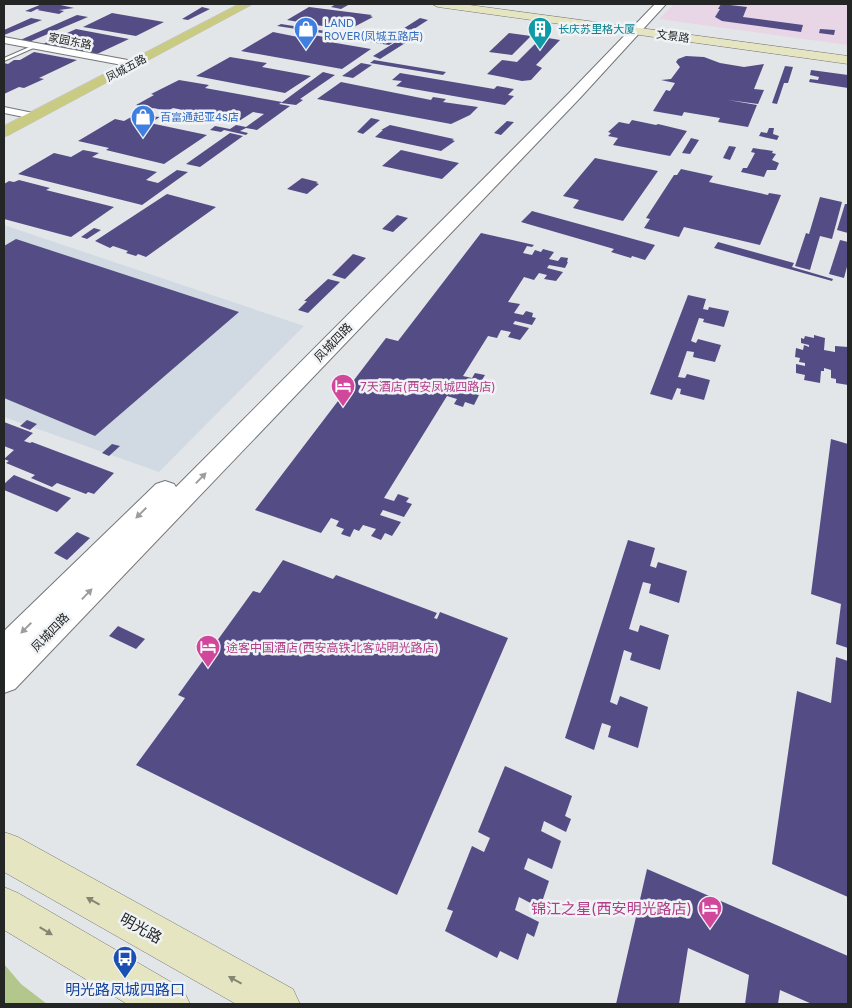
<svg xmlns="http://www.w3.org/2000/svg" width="852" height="1008" font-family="Inter,'Noto Sans SC',sans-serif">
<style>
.built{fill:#d1dae2}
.education{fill:#e8d5e5}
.green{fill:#b3c78c}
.building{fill:#544d85}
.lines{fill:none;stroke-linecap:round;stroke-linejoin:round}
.service-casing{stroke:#747678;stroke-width:2}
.minor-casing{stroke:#747678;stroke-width:2}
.tertiary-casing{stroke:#747678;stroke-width:2}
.secondary-casing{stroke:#747678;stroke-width:1}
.primary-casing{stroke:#c2c2c2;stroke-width:1}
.service{fill:#fff;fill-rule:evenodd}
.minor{fill:#fff;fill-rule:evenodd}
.tertiary{fill:#fff;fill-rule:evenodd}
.secondary{fill:#e5e5c1;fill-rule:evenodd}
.primary{fill:#cacb82;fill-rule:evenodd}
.oneway{fill:#9c9d9d}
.oneway2{fill:#848573}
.labels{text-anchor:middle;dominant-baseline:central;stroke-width:5;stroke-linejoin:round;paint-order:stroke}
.far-shop-label{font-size:11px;fill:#366cbe;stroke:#f0f3f6;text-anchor:start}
.far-culture-label{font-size:11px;fill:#0d838f;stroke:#f0f3f6;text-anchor:start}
.far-street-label{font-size:11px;fill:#242525;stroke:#f0f3f6}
.street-label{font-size:12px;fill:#242525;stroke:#f0f3f6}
.hotel-label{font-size:12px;fill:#b23c85;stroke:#f0f3f6;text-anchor:start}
.near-hotel-label{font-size:15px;fill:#b23c85;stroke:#f0f3f6;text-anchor:end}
.near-street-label{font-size:15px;fill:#242525;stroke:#f0f3f6}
.near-transit-label{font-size:15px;fill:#164399;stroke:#f0f3f6}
</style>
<rect width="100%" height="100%" fill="#e3e6e9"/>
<polygon class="built" points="4,225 304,326 159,472 4,417"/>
<polygon class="education" points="674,4 848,4 848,45 659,19"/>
<polygon class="green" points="4,964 21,984 47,1004 4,1004"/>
<g class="building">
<polygon points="42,4 56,4 74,8 59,10 64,11 59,14 37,10 40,9 37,9 31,12 25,11"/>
<polygon points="336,4 350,4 341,9 331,7"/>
<polygon points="721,4 747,7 743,17 803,25 801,32 722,21 715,17 720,9 718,9"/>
<polygon points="202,7 210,9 188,20 182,19"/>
<polygon points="309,7 372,15 370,16 373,17 350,29 338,26 328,27 287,20"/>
<polygon points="112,13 164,22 136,36 83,27"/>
<polygon points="77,15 88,17 29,42 18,41"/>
<polygon points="31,18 42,20 4,35 4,30"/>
<polygon points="420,18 428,20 389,45 351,39 356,35 387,39"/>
<polygon points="281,24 338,33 335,35 277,26"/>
<polygon points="76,29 129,39 97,54 91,53 85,56 67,53 74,50 64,50 47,47 51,46 43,44"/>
<polygon points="820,29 835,30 834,35 819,33"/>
<polygon points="273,32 303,38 308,34 335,39 330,42 371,49 342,69 241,51"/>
<polygon points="412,32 421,33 380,59 373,56"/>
<polygon points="509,33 531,36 512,55 489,52"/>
<polygon points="542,37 560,40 536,65 542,68 531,80 522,81 487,74 502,60 517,62"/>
<polygon points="34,52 77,60 39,78 44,79 24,88 19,87 4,94 4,63 8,64 14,60 20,60"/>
<polygon points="686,56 704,57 720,63 744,67 764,64 754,89 764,90 758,104 728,100 757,105 748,127 718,122 720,118 684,112 682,116 653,111 666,90 670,91 675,83 661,80 671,79 680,67 676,62 678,59"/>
<polygon points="230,57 267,63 262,67 311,76 285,93 196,76"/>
<polygon points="374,60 446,72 443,75 370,63"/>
<polygon points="361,63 372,65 353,78 342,76"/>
<polygon points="785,66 793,67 788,83 784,83 777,104 772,103"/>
<polygon points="811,70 848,75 848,88 809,82 810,79 818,80 819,77 810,75"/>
<polygon points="323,72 335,75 300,99 303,100 296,105 281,103"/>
<polygon points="400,73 494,89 497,86 514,89 508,95 514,96 505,105 396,86 402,81 392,80"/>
<polygon points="179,80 209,85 205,88 282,102 279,104 290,106 257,130 246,128 240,131 248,133 246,135 224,130 221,132 210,130 215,126 230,129 236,125 246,127 264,114 253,112 239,121 173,108 168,111 153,108 146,112 150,113 146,116 160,117 150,123 207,135 164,164 106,150 109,148 78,141 115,119 124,121 142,111 136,110 143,106 136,105 154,95 151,94"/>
<polygon points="341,82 431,100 433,97 446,99 443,102 478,107 470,115 451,124 317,99"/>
<polygon points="371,118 380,120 363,134 357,132"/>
<polygon points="632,120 656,125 658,124 687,131 670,156 613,145 618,138 608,136 611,133 608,132 619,122 629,124"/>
<polygon points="507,121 514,122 501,135 494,133"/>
<polygon points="390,125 454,139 452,140 455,141 441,151 375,137 383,130 381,130"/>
<polygon points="769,128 774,128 773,134 779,136 777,140 759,136 761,132 767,133"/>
<polygon points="230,133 243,136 200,167 186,164"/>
<polygon points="691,138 699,140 690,154 682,153"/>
<polygon points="729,146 736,147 730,160 723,158"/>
<polygon points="753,148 773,151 772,153 776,154 772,160 779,163 776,170 767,170 764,177 741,172 743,168 747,168 755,153 751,152"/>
<polygon points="83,150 99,153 92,157 157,172 146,180 158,183 177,170 188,172 142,205 18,174 54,153 71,157"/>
<polygon points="401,150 459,163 442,179 382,166"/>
<polygon points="595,158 658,171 623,221 573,208 579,200 563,196"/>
<polygon points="681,169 713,176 709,182 768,195 769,193 781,195 760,245 684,227 679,237 644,228 650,219 646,218 674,175 677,175"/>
<polygon points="302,178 318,182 316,183 319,184 307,194 287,189"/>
<polygon points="19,180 50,188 46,190 114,207 71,237 4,219 4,184 9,181 14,182"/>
<polygon points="167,194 216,207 146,257 138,254 136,256 126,253 128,251 113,246 110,248 95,241"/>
<polygon points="820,197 842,202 832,239 820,236 810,270 795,266 806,233 809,234"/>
<polygon points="845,204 848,204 848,233 837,230"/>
<polygon points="532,211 655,245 645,260 632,256 631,258 611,252 614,249 521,222"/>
<polygon points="397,215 408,218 393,232 382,229"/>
<polygon points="94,228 101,230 87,239 81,237"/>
<polygon points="481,233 534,245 532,247 527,246 523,253 532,255 535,250 541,252 543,249 554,252 549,259 558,261 561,257 568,258 567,262 568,262 565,268 549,265 547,268 563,272 556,281 544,279 547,275 539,273 534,280 524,277 508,302 520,304 514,313 523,315 526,311 533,313 532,317 536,318 532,325 515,321 513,324 529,328 520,340 508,337 511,332 501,330 497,338 488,336 463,376 472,378 475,373 485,375 482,380 487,381 482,390 462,385 460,389 479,395 474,405 465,402 463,407 454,404 457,399 447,396 384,498 394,501 398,494 409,498 406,502 412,504 404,517 383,510 380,515 401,522 392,536 385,533 381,540 371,536 376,529 363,525 359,531 354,529 350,537 341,534 344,529 336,526 339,521 331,518 321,533 255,510 386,338 398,341"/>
<polygon points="16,239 239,312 95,436 4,398 4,246"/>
<polygon points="840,240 848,242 848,263 844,278 829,274"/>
<polygon points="718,242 794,263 792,267 833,279 832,281 714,248"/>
<polygon points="353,254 366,258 345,279 332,275"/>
<polygon points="328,279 340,282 308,313 298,310 307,301 304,301"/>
<polygon points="688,295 706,299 703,309 708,310 709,307 729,311 724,327 703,322 704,319 699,318 691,341 696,343 698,339 721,345 715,362 693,357 694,352 687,351 678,377 685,378 687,374 710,380 704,400 680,394 681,389 677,388 672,400 650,394"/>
<polygon points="814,335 825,338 824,350 835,352 835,346 848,347 848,385 836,383 836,379 831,378 831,370 824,368 824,371 821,371 820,383 804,380 805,375 796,373 796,364 805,366 805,363 799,362 800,358 795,357 796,348 803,350 804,345 809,347 809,345 801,343 801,338 804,339 805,336 814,338"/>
<polygon points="27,420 37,424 30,430 20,426"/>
<polygon points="4,422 33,433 24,441 30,443 32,442 114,473 94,494 88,492 86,494 57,483 52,487 31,478 35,475 6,463 9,461 4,459 14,450 4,446"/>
<polygon points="831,439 848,444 848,648 836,644 841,604 811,594"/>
<polygon points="112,444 120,446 109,456 102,453"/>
<polygon points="14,475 71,498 57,512 4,490 4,484"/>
<polygon points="77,532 90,538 67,560 54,553"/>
<polygon points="628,540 655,548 650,566 656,568 658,562 687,571 679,603 649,593 651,584 643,582 629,629 638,632 640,625 669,635 660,670 630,660 632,653 624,650 610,702 617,705 620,696 648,707 638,748 608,737 611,726 602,723 594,750 565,738"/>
<polygon points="283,560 333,579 336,575 437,613 434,618 437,619 440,612 508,638 397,895 136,765 185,698 178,695 253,591 260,593"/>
<polygon points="118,626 145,639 136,649 109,636"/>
<polygon points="836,657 848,661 848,897 772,864 797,691 831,703"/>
<polygon points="505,766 572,796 565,816 571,819 566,832 544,821 541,831 561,841 552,869 528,858 524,869 549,881 540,908 519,897 515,910 539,922 534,937 527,933 518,960 500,951 497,958 445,931 453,911 447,909 472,846 484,852 490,838 478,832"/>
<polygon points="647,869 848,956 848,1004 812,1004 780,990 778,1004 745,1004 749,975 688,948 679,1004 616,1004"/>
</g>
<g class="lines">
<defs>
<polygon id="service" points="34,45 38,46 4,61 4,58"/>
<g id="minor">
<polygon points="4,37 133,61 138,64 133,67 4,43"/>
<polygon points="4,107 38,114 39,116 34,119 4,113"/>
</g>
<polygon id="tertiary" points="655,4 666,4 580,98 15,689 4,693 4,631 156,484 165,481 174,484 176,487 570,92"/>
<g id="secondary">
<polygon points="432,4 462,4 848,56 848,64 438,7"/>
<polygon points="4,832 18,837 293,989 300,1004 236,1004 4,872"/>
<polygon points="4,887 18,893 183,989 190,1004 127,1004 4,930"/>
</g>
<polygon id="primary" points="239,4 253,4 9,135 4,137 4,126"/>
</defs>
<use href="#service" class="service-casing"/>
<use href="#minor" class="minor-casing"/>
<use href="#tertiary" class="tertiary-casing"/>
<use href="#secondary" class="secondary-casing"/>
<use href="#primary" class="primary-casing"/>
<use href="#service" class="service"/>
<use href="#minor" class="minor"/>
<use href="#tertiary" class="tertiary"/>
<use href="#secondary" class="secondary"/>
<use href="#primary" class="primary"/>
</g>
<defs><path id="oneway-solid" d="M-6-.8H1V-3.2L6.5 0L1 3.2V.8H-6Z" transform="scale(1.25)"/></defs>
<g class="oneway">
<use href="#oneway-solid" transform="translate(201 478) rotate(-46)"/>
<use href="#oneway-solid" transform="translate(141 513) rotate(135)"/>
<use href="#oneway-solid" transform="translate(87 594) rotate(-46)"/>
<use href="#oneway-solid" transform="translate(26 628) rotate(135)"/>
</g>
<g class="oneway2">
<use href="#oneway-solid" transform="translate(93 901) rotate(-151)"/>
<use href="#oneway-solid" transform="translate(46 931) rotate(31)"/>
<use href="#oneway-solid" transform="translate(235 980) rotate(-151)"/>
</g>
<defs>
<symbol id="shop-pin" viewBox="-11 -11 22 30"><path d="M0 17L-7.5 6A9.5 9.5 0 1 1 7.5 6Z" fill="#3f7fe0" stroke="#f0f3f6"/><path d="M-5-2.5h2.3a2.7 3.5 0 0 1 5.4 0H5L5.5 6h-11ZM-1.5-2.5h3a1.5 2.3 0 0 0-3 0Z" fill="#fff"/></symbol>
<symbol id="building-pin" viewBox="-11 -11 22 30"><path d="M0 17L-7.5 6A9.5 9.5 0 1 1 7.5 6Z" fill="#0f9aa8" stroke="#f0f3f6"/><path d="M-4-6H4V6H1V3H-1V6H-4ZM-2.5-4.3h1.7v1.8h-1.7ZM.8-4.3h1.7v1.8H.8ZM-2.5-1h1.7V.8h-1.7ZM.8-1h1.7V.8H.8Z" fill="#fff"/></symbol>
<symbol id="hotel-pin" viewBox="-11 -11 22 30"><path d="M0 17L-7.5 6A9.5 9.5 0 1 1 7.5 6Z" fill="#d1479c" stroke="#f0f3f6"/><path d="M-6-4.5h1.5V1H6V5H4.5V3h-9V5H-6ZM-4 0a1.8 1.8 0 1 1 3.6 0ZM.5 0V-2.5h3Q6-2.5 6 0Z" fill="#fff"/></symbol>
<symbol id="bus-pin" viewBox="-11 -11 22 30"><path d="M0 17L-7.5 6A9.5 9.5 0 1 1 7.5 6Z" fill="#1a4fb4" stroke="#f0f3f6"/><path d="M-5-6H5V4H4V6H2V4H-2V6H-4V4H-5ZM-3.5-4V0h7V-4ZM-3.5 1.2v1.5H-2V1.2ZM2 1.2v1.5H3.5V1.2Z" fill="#fff"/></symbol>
</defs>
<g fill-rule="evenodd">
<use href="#shop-pin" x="292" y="15" width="28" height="38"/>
<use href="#building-pin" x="526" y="15" width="28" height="38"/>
<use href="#shop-pin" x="129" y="103" width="28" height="38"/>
<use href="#hotel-pin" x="329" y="372" width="28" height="38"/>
<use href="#hotel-pin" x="194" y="633" width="28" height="38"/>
<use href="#hotel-pin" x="696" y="894" width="28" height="38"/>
<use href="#bus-pin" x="111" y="944" width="28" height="38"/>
</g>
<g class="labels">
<g class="far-shop-label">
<text x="324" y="23">LAND<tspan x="324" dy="13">ROVER(凤城五路店)</tspan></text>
<text x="160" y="117">百富通起亚4s店</text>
</g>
<g class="far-culture-label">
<text x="558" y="29">长庆苏里格大厦</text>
</g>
<g class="far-street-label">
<text transform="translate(673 36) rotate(8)">文景路</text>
<text transform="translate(70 41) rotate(11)">家园东路</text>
<text transform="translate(126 68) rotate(-28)">凤城五路</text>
</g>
<g class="street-label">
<text transform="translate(333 342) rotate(-46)">凤城四路</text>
<text transform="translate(50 632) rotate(-46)">凤城四路</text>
</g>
<g class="hotel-label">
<text x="360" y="386">7天酒店(西安凤城四路店)</text>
<text x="226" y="647">途客中国酒店(西安高铁北客站明光路店)</text>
</g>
<g class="near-hotel-label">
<text x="692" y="908">锦江之星(西安明光路店)</text>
</g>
<g class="near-street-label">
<text transform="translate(141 928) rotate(29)">明光路</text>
</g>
<g class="near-transit-label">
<text x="125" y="989">明光路凤城四路口</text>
</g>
</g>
<rect width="852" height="1008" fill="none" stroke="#242525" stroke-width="10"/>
</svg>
